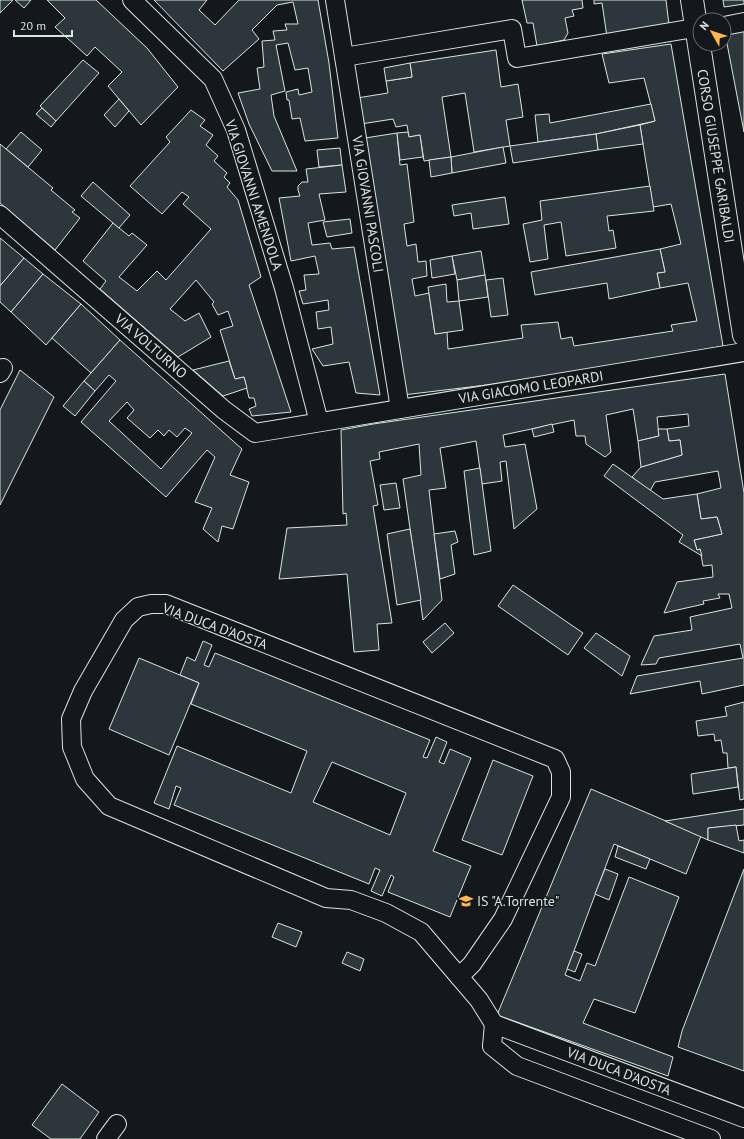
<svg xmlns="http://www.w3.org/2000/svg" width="744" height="1139" font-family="'PT Sans',sans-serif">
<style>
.building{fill:#2c363c;stroke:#d8e6dc;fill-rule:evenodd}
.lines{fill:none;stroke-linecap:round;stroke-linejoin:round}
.minor-casing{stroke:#d8e6dc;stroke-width:20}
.tertiary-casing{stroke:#d8e6dc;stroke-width:24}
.minor{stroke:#14181c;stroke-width:18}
.tertiary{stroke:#14181c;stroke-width:22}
.labels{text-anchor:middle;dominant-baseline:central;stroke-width:3;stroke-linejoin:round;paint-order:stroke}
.street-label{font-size:14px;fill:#d8e6dc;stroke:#14181c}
.poi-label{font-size:14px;fill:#d8e6dc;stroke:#14181c;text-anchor:start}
</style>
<rect width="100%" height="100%" fill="#14181c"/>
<g class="building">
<polygon points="0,0 13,0 0,13"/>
<polygon points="15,0 31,0 24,8"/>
<polygon points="47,0 96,0 147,48 178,87 141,125 108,86 122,72 95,47 87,56 55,27 65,18"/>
<polygon points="154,0 207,0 199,10 215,25 239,0 318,0 329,63 338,138 305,141 300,118 292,119 289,100 287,100 286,92 298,89 299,95 312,92 308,68 295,70 288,43 276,45 285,91 271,95 274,116 297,171 272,171 249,124 238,93 260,89 257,68 264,67 262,41 275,40 273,31 287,30 285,24 298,24 293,2 277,5 252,30 259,39 223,71"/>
<polygon points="522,0 582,0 583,8 572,10 574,16 565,18 568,33 564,40 537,46 533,23 527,23"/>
<polygon points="594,0 666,0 669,25 607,37 602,3 594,4"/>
<polygon points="723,0 744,0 744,4 724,7"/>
<polygon points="744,26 744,132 724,28"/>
<polygon points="671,44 723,346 545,378 403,395 365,138 397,133 400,165 407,164 414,222 404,224 407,246 416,244 418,262 426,261 427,276 412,279 415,296 429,293 435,334 447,332 448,349 523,338 521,325 558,322 561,339 572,337 574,346 673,331 671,325 697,321 688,283 660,288 657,273 665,272 660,249 681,244 671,204 653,207 640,125 655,121 644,78 609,83 602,54"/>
<polygon points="496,50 501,87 518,84 523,117 506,120 510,146 474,152 465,93 442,97 451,157 424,161 420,135 409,137 407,125 396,127 393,119 361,124 357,98 388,93 386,81 412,77 410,63"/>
<polygon points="83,60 99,73 56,121 40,106"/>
<polygon points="410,63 412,77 386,81 384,68"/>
<polygon points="119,99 129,111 115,127 104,115"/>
<polygon points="651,104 655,121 596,134 538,142 535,115 549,114 550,123"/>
<polygon points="42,108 56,121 51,127 36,114"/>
<polygon points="191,110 205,120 200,126 213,135 206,145 218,156 214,161 227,173 224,177 230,183 227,187 238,200 261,277 249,285 291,412 252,416 249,409 256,406 254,398 249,398 244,377 235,379 220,330 233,326 228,311 218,315 212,304 214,302 196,280 170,309 185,321 199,313 211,337 178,357 100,289 106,281 83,261 113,223 129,236 132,233 147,245 119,277 137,291 157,271 166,280 211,229 183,204 189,197 182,192 162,214 130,186 170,142 166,137"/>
<polygon points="640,125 643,144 598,150 596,134"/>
<polygon points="21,132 42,150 28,167 6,149"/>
<polygon points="408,132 409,137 420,135 423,157 400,160 397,133"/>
<polygon points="596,134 598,150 513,163 510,146"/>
<polygon points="0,144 53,188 51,190 75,210 72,212 80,218 55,250 0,203"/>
<polygon points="503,147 506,163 452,173 451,157"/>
<polygon points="340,148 342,165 319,167 317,150"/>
<polygon points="451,157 452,173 431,177 429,160"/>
<polygon points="342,165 346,192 319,194 325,220 308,223 312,245 330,243 332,249 354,247 380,395 356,393 349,362 323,366 312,349 333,344 331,327 318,329 316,312 329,310 328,300 303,304 299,291 306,290 304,275 319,274 315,256 291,261 279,198 300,196 298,190 298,186 302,182 308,182 306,169"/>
<polygon points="93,182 130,215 119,228 81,196"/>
<polygon points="650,186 654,211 607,216 609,231 613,230 616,248 566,256 561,222 544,225 548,259 530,262 523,224 542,220 540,201"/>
<polygon points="505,197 509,224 473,229 471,213 454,216 452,205"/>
<polygon points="350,219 352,233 327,237 323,222"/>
<polygon points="0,238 24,258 0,286"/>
<polygon points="660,249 665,272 657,273 660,288 609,299 607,283 535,295 531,272"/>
<polygon points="481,251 485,275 457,280 452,256"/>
<polygon points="452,256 455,274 432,278 430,260"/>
<polygon points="24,258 43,274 11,312 0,302 0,286"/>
<polygon points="43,274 81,304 46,345 11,312"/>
<polygon points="485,275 488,297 459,301 457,280"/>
<polygon points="503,278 508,315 491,317 486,280"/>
<polygon points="446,284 447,302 459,301 463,330 435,334 428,287"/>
<polygon points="81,304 120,340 91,373 52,338"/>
<path d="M120,340L242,449L230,475L249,482L233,529L222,526L218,542L203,529L212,508L195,502L215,457L207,450L166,497L81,422L116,381L109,375L95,391L84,381ZM127,402L134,410L127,418L150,438L158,430L164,436L169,430L177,437L185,428L192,433L161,469L109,421Z"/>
<polygon points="229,361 235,379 244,377 247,388 223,396 193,370"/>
<polygon points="20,370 54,397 0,505 0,410"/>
<polygon points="725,374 744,493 744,685 702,694 700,681 630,694 637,676 743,658 740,644 659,658 656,664 641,665 654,636 692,630 690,617 732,608 729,594 718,594 720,598 703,601 704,604 664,613 677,582 713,577 712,565 703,566 700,549 697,550 694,540 722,534 717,517 701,519 697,494 721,488 718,471 655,482 650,491 632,477 641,467 682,455 680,440 669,441 667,429 689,426 688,414 657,417 659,436 638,441 633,409 606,415 611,452 605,457 586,444 585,436 576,436 574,420 503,435 505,447 525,444 537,509 514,529 506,461 500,462 502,481 482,484 476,441 440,448 446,488 429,490 442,600 423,620 403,479 421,475 419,444 379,452 380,459 370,461 378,505 373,506 392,623 377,624 379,650 354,652 347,574 279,579 287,528 347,525 346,513 343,514 341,430 373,424"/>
<polygon points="84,381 95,391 75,416 63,406"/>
<polygon points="552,424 554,432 534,437 532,429"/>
<polygon points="658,429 667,429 669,441 680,440 682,455 641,467 638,441 659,436"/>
<polygon points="613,464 663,499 697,494 701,519 717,517 722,534 694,540 697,550 700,549 702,556 679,542 683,535 604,476"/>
<polygon points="480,468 491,551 474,555 464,471"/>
<polygon points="396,483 400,508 384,510 380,485"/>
<polygon points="410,529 421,600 397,605 387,534"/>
<polygon points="455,531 458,542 451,545 455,574 440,579 434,534"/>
<polygon points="513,585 583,633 568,655 498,606"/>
<polygon points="445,623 454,633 432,653 423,642"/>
<polygon points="596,633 630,656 622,676 584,648"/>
<path d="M203,641L212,645L204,665L209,667L215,653L430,740L423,757L427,758L436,737L447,742L439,762L444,764L450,749L471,758L433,851L471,866L450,917L388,892L394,877L391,875L382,896L371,891L380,870L375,868L369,884L174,805L181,788L176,786L169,809L154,803L177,746L291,793L307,751L191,704L199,683L180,675L187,657L195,661ZM332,762L406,793L390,835L313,802Z"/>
<polygon points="139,658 199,683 169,755 109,729"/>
<polygon points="744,702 744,799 740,800 736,767 728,768 727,753 723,753 721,740 715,741 714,734 698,736 696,721 727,716 725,707"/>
<polygon points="493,760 533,776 502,855 462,840"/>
<polygon points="736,767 738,787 693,794 691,774"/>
<polygon points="591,789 701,836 686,874 614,844 565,975 580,981 587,963 595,966 629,877 679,897 635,1013 594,999 583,1023 673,1057 668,1076 497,1015"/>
<polygon points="744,809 744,825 708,828 708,840 665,821"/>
<polygon points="736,825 739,841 744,840 744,853 708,840 708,828"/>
<polygon points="618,846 650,859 646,869 615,857"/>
<polygon points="605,869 618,874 609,900 595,894"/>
<polygon points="744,869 744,1071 678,1047 682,1031"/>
<polygon points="278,923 302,932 296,947 272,937"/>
<polygon points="574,951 582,954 575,972 567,969"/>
<polygon points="347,952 364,959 360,971 342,963"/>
<polygon points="62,1084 99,1112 80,1139 51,1139 32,1125"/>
</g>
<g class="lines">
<defs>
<g id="minor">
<polyline points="132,0 213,79 236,130 284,288 319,422"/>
<polyline points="335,0 400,409"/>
<polyline points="724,26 744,22"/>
<polyline points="344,57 512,29 517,58 700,27"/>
<polyline points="0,215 224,410 255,433 744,352"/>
<polyline points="0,373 3,368"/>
<polyline points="459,977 472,964 503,919 561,797 561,772 555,759 166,604 151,604 138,607 124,620 83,691 71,719 72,747 85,779 109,806 326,898 351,900 386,913 421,932 479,1000 494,1024 744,1118"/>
<polyline points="494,1024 492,1046 517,1066 711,1139"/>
<polyline points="106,1139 117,1124"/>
</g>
<polyline id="tertiary" points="692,0 744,335"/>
</defs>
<use href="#minor" class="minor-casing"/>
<use href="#tertiary" class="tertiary-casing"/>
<use href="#minor" class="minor"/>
<use href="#tertiary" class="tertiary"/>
</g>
<defs>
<symbol id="school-bare" viewBox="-9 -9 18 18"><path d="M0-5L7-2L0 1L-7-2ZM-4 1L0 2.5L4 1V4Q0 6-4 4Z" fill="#ffb74d" stroke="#14181c" stroke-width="2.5" paint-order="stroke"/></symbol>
</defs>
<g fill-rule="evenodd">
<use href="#school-bare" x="456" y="891" width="20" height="20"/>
</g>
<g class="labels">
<g class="street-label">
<text transform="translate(716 156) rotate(81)">CORSO GIUSEPPE GARIBALDI</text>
<text transform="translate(254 195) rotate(72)">VIA GIOVANNI AMENDOLA</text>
<text transform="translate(368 204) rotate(81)">VIA GIOVANNI PASCOLI</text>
<text transform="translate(151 346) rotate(41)">VIA VOLTURNO</text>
<text transform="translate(531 387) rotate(-9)">VIA GIACOMO LEOPARDI</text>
<text transform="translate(215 626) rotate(20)">VIA DUCA D'AOSTA</text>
<text transform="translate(619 1071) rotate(21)">VIA DUCA D'AOSTA</text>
</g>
<g class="poi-label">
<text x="477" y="901">IS "A.Torrente"</text>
</g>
</g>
<g transform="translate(712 32) rotate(309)"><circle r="19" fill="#14181c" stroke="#626a69"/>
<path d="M0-3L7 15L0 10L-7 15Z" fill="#ffb74d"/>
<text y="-6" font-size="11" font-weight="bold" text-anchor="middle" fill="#d8e6dc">N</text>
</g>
<path d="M14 30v6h58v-6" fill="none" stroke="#d8e6dc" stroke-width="2"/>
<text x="20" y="30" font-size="12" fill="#d8e6dc" stroke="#14181c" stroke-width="3" paint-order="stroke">20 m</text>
</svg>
